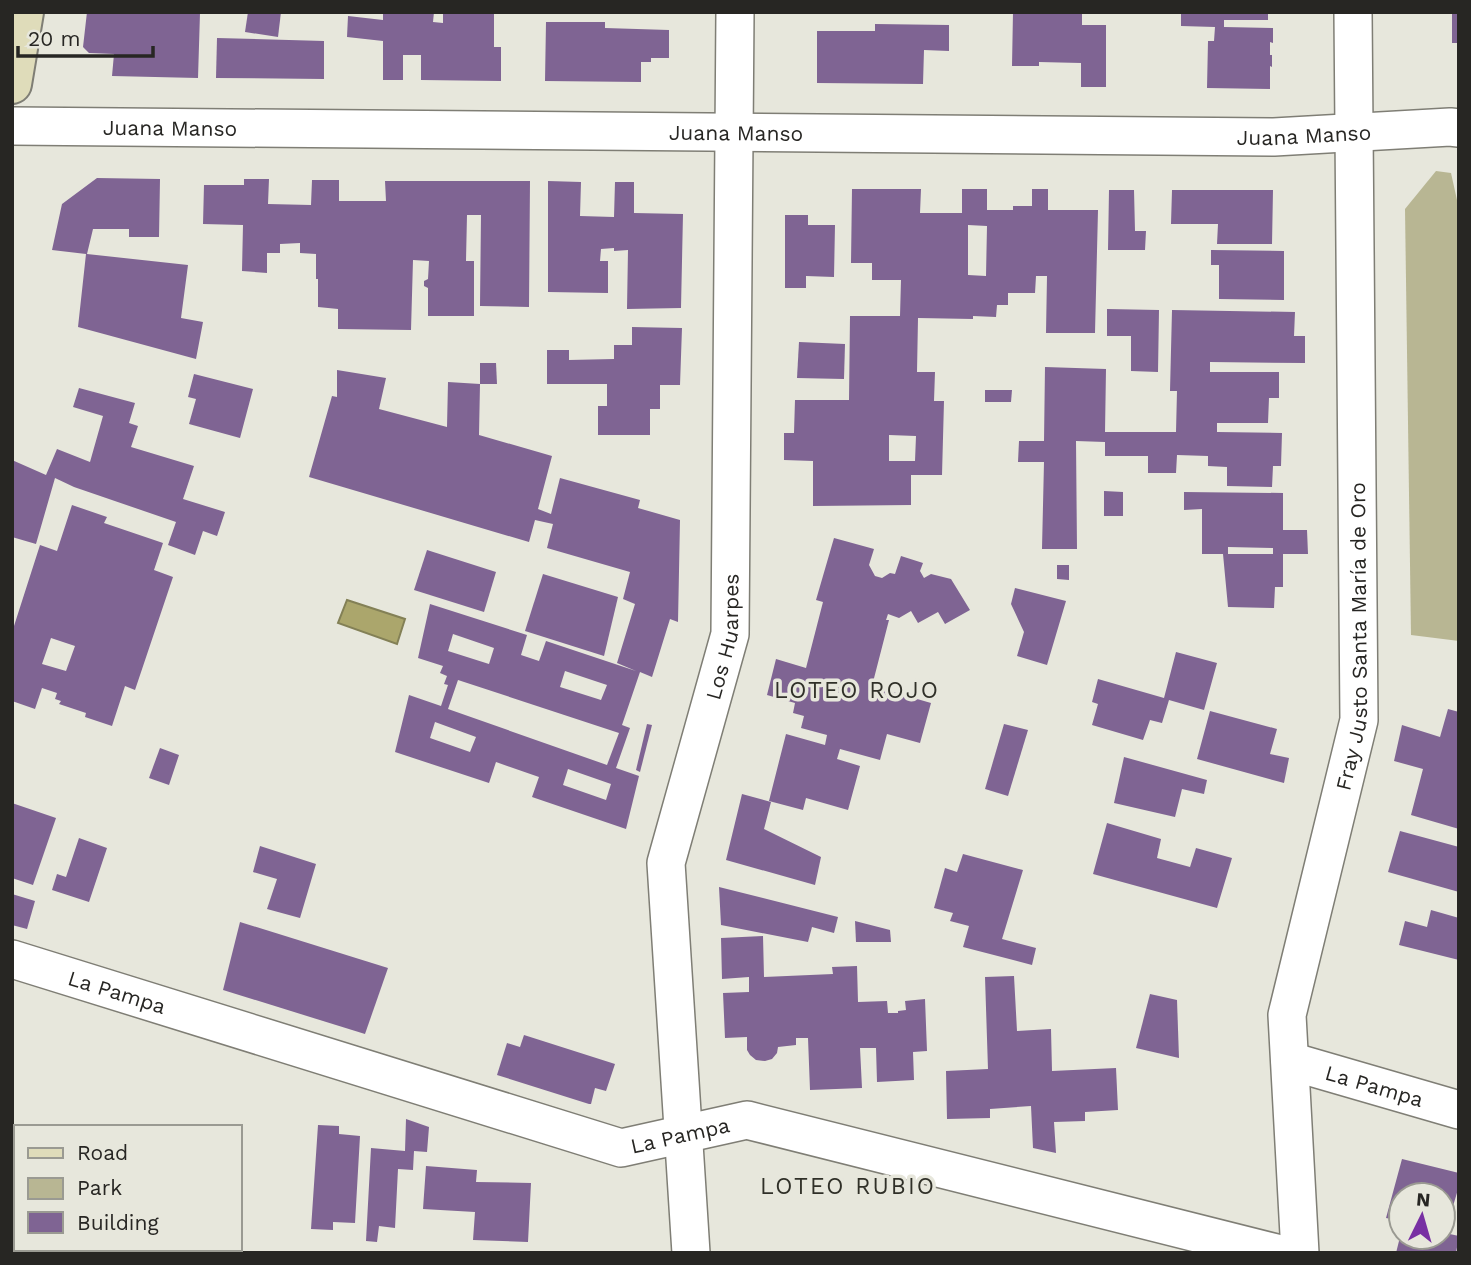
<svg xmlns="http://www.w3.org/2000/svg" width="1471" height="1265" font-family="'Work Sans',sans-serif">
<style>
.green{fill:#b8b693}
.water{fill:#aba66c;stroke:#838056;stroke-width:2}
.building{fill:#7f6493;fill-rule:evenodd}
.lines{fill:none;stroke-linecap:round;stroke-linejoin:round}
.street-casing{stroke:#7f7e75;stroke-width:40}
.secondary-casing{stroke:#7f7e75;stroke-width:42}
.street{stroke:#fff;stroke-width:37}
.secondary{stroke:#dfdcba;stroke-width:38}
.labels{text-anchor:middle;dominant-baseline:central;stroke-width:7;stroke-linejoin:round;paint-order:stroke}
.street-label{font-size:21px;fill:#272623;stroke:#e7e7dc}
.neighbourhood-label{font-size:23px;letter-spacing:2px;fill:#303028;stroke:#e7e7dc}
</style>
<rect width="100%" height="100%" fill="#e7e7dc"/>
<polygon class="green" points="1436,171 1451,173 1459,209 1459,641 1411,635 1405,209"/>
<polygon class="water" points="347,600 405,619 397,644 338,623"/>
<g class="building">
<polygon points="87,12 200,13 198,78 112,76 114,54 89,53 83,47"/>
<polygon points="248,12 281,12 278,37 245,32"/>
<polygon points="383,12 434,12 433,22 443,23 443,12 494,12 494,47 501,47 501,81 421,80 421,55 403,55 403,80 383,80 383,41 347,37 348,16 383,20"/>
<polygon points="1013,12 1082,12 1082,25 1106,25 1106,87 1081,87 1081,63 1039,62 1039,66 1012,66"/>
<polygon points="1181,12 1268,12 1268,20 1224,20 1224,27 1273,28 1273,43 1270,42 1270,55 1272,55 1272,67 1270,66 1270,89 1207,88 1208,41 1214,41 1215,27 1181,26"/>
<rect x="1452" y="12" width="7" height="31"/>
<polygon points="546,22 605,22 605,28 669,30 669,58 651,58 651,62 641,62 641,82 545,81"/>
<polygon points="875,24 949,25 949,51 924,50 923,84 817,83 817,31 875,31"/>
<polygon points="217,38 324,41 324,79 216,78"/>
<polygon points="97,178 160,179 159,237 129,237 129,229 93,229 87,254 188,265 181,318 203,322 196,359 78,327 86,254 52,250 62,204"/>
<polygon points="244,179 269,179 268,204 311,205 312,180 339,180 339,201 386,201 385,181 530,181 529,307 480,306 481,215 467,215 466,261 474,261 474,316 428,316 428,288 424,286 424,281 428,279 429,261 413,260 411,330 338,329 338,309 318,307 318,279 316,279 316,254 300,253 300,243 280,244 280,253 267,253 267,273 242,271 243,225 203,224 204,185 244,185"/>
<polygon points="548,181 581,182 580,216 614,217 615,182 634,182 634,213 683,214 681,308 627,309 628,250 614,251 614,248 601,249 600,261 608,261 608,293 548,292"/>
<path d="M852,189H921L920,213H962V189H987V210H1013V206H1032V189H1048V210H1098L1095,333H1046L1047,276H1036L1035,293H1008V305H997L996,317L973,316V319L918,318L917,372H935L934,401H944L942,475H911V505L813,506V461L784,460V433H794L795,400H849L850,316H900L901,280H872V263H851ZM968,225L987,226L986,276L968,275ZM889,435L916,436L915,461H889Z"/>
<polygon points="1109,190 1134,190 1135,231 1146,231 1145,250 1108,250"/>
<polygon points="1172,190 1273,190 1272,244 1217,244 1218,224 1171,224"/>
<polygon points="785,215 808,215 808,225 835,225 834,277 806,276 806,288 785,288"/>
<polygon points="1211,250 1284,251 1284,300 1219,299 1219,265 1211,265"/>
<polygon points="1107,309 1159,310 1158,372 1131,371 1131,336 1107,336"/>
<polygon points="1172,310 1295,312 1294,336 1305,336 1305,363 1210,362 1210,372 1279,372 1279,398 1269,398 1268,423 1217,423 1217,432 1282,433 1281,466 1273,466 1272,487 1227,486 1227,467 1208,466 1208,456 1177,455 1176,473 1148,473 1148,456 1105,456 1105,442 1076,441 1077,549 1042,549 1044,462 1018,462 1019,441 1044,441 1045,367 1106,369 1105,432 1176,432 1177,391 1170,391"/>
<polygon points="632,327 682,328 680,385 660,385 660,409 650,409 650,435 598,435 598,406 607,406 607,384 547,384 547,350 569,350 569,360 614,359 614,345 632,345"/>
<polygon points="799,342 845,344 844,379 797,378"/>
<polygon points="480,363 496,363 497,384 480,384"/>
<path d="M337,370L386,378L379,409L447,427L448,382L480,384L479,435L552,456L538,509L551,514L560,478L640,500L638,508L680,520L678,622L670,619L652,677L640,672L622,725L630,728L616,768L639,776L626,829L532,797L539,777L496,762L489,783L395,752L409,695L441,706L448,685L444,684L447,676L440,673L443,666L418,658L430,604L527,635L521,655L539,661L546,641L636,671L617,663L635,604L623,599L630,572L547,548L553,524L535,520L529,542L309,477L332,396L337,397ZM453,634L494,648L489,664L448,651ZM565,671L607,685L601,700L560,687ZM458,680L619,733L607,765L448,709ZM435,722L476,737L470,752L430,738ZM568,769L611,784L606,800L563,785Z"/>
<polygon points="194,374 253,389 240,438 189,424 196,399 188,397"/>
<polygon points="79,388 135,403 129,423 138,426 131,447 194,466 183,499 225,512 217,536 203,531 195,555 168,545 176,522 74,487 55,478 36,544 12,537 12,460 46,475 57,449 90,462 103,416 73,407"/>
<polygon points="985,390 1012,390 1011,402 985,402"/>
<polygon points="1104,491 1123,492 1123,516 1104,516"/>
<path d="M1184,492L1283,493V530H1307L1308,554H1283V587H1275L1274,608L1228,607L1223,554H1202V509L1184,510ZM1228,547L1273,548V554H1228Z"/>
<path d="M72,505L107,517L104,523L163,543L154,570L173,577L135,690L125,686L112,726L85,717L86,713L59,704L61,701L55,699L57,693L42,688L35,709L12,701V625L14,626L40,545L57,551ZM51,638L75,646L66,671L42,664Z"/>
<polygon points="834,538 874,549 869,565 875,576 882,578 890,573 895,574 901,556 923,563 920,571 924,578 931,574 951,579 970,610 945,624 938,612 918,623 911,611 899,618 888,614 886,620 889,620 872,686 931,703 920,743 887,734 880,760 840,749 837,759 860,766 848,810 806,798 803,810 769,801 786,734 825,745 827,735 801,728 804,716 793,713 795,703 767,695 776,659 806,668 823,602 816,600"/>
<polygon points="427,550 496,572 484,612 414,590"/>
<polygon points="1057,565 1069,565 1069,580 1057,579"/>
<polygon points="543,574 618,597 604,656 525,631"/>
<polygon points="1015,588 1066,601 1047,665 1017,656 1024,632 1011,604"/>
<polygon points="1176,652 1217,663 1204,710 1169,700 1162,723 1150,720 1143,740 1092,725 1098,704 1092,702 1098,679 1164,698"/>
<polygon points="1448,709 1459,712 1459,829 1411,815 1423,769 1394,761 1402,725 1440,737"/>
<polygon points="1210,711 1277,729 1270,754 1289,758 1284,783 1197,759"/>
<polygon points="647,724 652,725 640,772 636,770"/>
<polygon points="1004,724 1028,730 1008,796 985,789"/>
<polygon points="160,748 179,755 169,785 149,778"/>
<polygon points="1124,757 1207,780 1204,794 1182,789 1175,817 1114,803"/>
<polygon points="742,794 771,802 764,829 821,857 815,885 726,860"/>
<polygon points="12,803 56,818 33,885 12,878"/>
<polygon points="1107,823 1161,839 1157,858 1190,867 1196,848 1232,858 1217,908 1093,874"/>
<polygon points="1400,831 1459,847 1459,892 1388,872"/>
<polygon points="79,838 107,848 89,902 52,890 57,874 66,877"/>
<polygon points="260,846 316,864 300,918 267,909 277,879 253,872"/>
<polygon points="963,854 1023,870 1002,939 1036,948 1032,965 963,947 969,926 950,921 953,913 934,908 945,868 957,872"/>
<polygon points="719,887 838,917 834,933 812,927 808,942 721,925"/>
<polygon points="12,894 35,901 27,929 12,925"/>
<polygon points="1431,910 1459,918 1459,960 1399,945 1405,921 1427,927"/>
<polygon points="855,921 890,930 891,942 856,942"/>
<polygon points="240,922 388,968 365,1034 223,990"/>
<polygon points="763,936 764,977 833,974 832,967 857,966 858,1002 887,1001 888,1013 898,1013 898,1011 906,1010 905,1001 925,999 927,1051 913,1052 914,1080 877,1082 876,1048 860,1048 862,1088 810,1090 808,1038 796,1038 796,1045 778,1047 777,1053 772,1059 765,1061 756,1060 750,1055 747,1050 747,1037 725,1038 723,993 749,992 749,977 722,979 721,938"/>
<polygon points="1014,976 1017,1031 1051,1029 1052,1071 1116,1068 1118,1110 1085,1112 1085,1121 1054,1122 1056,1153 1033,1148 1031,1106 990,1109 990,1118 947,1119 946,1071 988,1069 985,977"/>
<polygon points="1150,994 1177,1000 1179,1058 1136,1048"/>
<polygon points="524,1035 615,1064 606,1091 595,1088 591,1104 589,1104 497,1075 507,1043 520,1047"/>
<polygon points="406,1119 429,1127 427,1152 414,1151 413,1170 398,1169 395,1228 379,1226 377,1242 366,1241 371,1148 405,1151"/>
<polygon points="318,1125 339,1126 339,1134 360,1136 355,1223 333,1222 333,1230 311,1229"/>
<polygon points="1402,1159 1459,1173 1459,1186 1445,1233 1459,1236 1456,1253 1396,1253 1400,1237 1443,1237 1443,1195 1401,1195 1401,1221 1386,1218"/>
<polygon points="426,1166 477,1170 476,1182 531,1183 528,1242 473,1240 475,1212 423,1209"/>
<polygon points="12,1170 16,1171 16,1199 13,1209"/>
</g>
<g class="lines">
<defs>
<g id="street">
<path id="s1" d="M12,126L1274,137L1450,127L1459,128"/>
<path id="s2" d="M12,959L621,1148L747,1120L1276,1253"/>
<path id="s3" d="M1290,1061L1459,1110"/>
<path id="s4" d="M691,1253L666,863L730,634L735,12"/>
<path id="s5" d="M1300,1253L1287,1015L1359,720L1353,12"/>
</g>
<polyline id="secondary" points="12,84 24,12"/>
</defs>
<use href="#street" class="street-casing"/>
<use href="#secondary" class="secondary-casing"/>
<use href="#street" class="street"/>
<use href="#secondary" class="secondary"/>
</g>
<g class="labels">
<g class="street-label">
<text stroke="none"><textPath href="#s1" startOffset="158">Juana Manso</textPath></text>
<text stroke="none"><textPath href="#s1" startOffset="724">Juana Manso</textPath></text>
<text stroke="none"><textPath href="#s1" startOffset="1292">Juana Manso</textPath></text>
<text stroke="none"><textPath href="#s4" startOffset="625">Los Huarpes</textPath></text>
<text stroke="none"><textPath href="#s5" startOffset="625">Fray Justo Santa María de Oro</textPath></text>
<text stroke="none"><textPath href="#s2" startOffset="110">La Pampa</textPath></text>
<text stroke="none"><textPath href="#s3" startOffset="88">La Pampa</textPath></text>
<text stroke="none"><textPath href="#s2" startOffset="698">La Pampa</textPath></text>
</g>
<g class="neighbourhood-label">
<text x="857" y="690">LOTEO ROJO</text>
<text x="848" y="1186">LOTEO RUBIO</text>
</g>
</g>
<rect width="1471" height="1265" fill="none" stroke="#272623" stroke-width="28"/>
<rect x="14" y="1125" width="228" height="126" fill="#e7e7dc" stroke="#9a9a92" stroke-width="2"/>
<rect x="28" y="1148" width="35" height="10" fill="#dfdcba" stroke="#9a9a92" stroke-width="2"/>
<text x="77" y="1160" font-size="21" fill="#272623">Road</text>
<rect x="28" y="1178" width="35" height="21" fill="#b8b693" stroke="#9a9a92" stroke-width="2"/>
<text x="77" y="1195" font-size="21" fill="#272623">Park</text>
<rect x="28" y="1212" width="35" height="21" fill="#7f6493" stroke="#9a9a92" stroke-width="2"/>
<text x="77" y="1230" font-size="21" fill="#272623">Building</text>
<g transform="translate(1422 1216) rotate(5)"><circle r="33" fill="#e7e7dc" stroke="#9a9a92" stroke-width="2"/>
<path d="M0-5L12 26L0 18L-12 26Z" fill="#7830a3"/>
<text y="-10" font-size="19" font-weight="bold" text-anchor="middle" fill="#272623">N</text>
</g>
<path d="M18 46v10h135v-10" fill="none" stroke="#272623" stroke-width="3.5"/>
<text x="28" y="46" font-size="21" fill="#272623" stroke="#e7e7dc" stroke-width="5" paint-order="stroke">20 m</text>
</svg>
